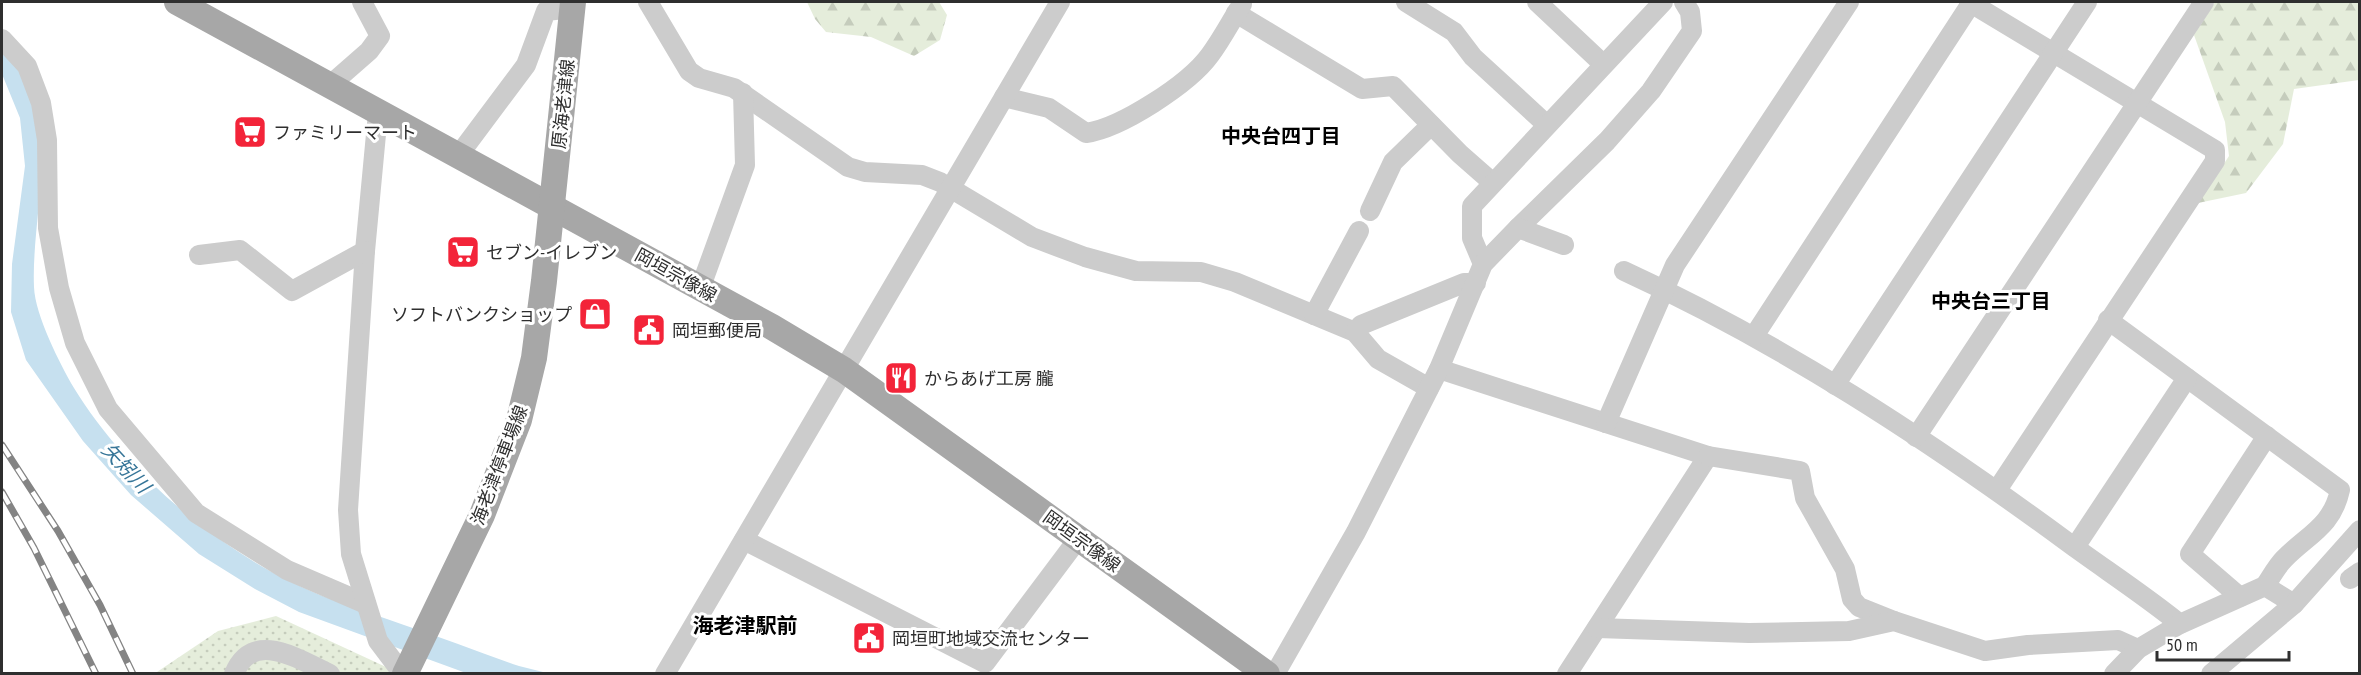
<svg xmlns="http://www.w3.org/2000/svg" width="2361" height="675" font-family="'PT Sans Narrow','Noto Sans JP',sans-serif">
<style>
.grass{fill:url(#grass-dots)}
.forest{fill:url(#forest-firs)}
.water{fill:#c6e0ef}
.lines{fill:none;stroke-linecap:round;stroke-linejoin:round}
.minor{stroke:#ccc;stroke-width:20}
.major{stroke:#a7a7a7;stroke-width:26}
.rail-casing{stroke:#848484;stroke-width:7}
.rail{stroke:#fff;stroke-width:4.5;stroke-dasharray:14;stroke-linecap:butt}
.labels{text-anchor:middle;dominant-baseline:central;stroke-width:6;stroke-linejoin:round;paint-order:stroke}
.street-label{font-size:18px;fill:#2f2f2f;stroke:#fff}
.poi-label{font-size:18px;fill:#2f2f2f;stroke:#fff;text-anchor:start}
.neighbourhood-label{font-size:20px;font-weight:bold;fill:#000;stroke:#fff}
.water-label{font-size:20px;font-style:italic;fill:#367598;stroke:#fff}
.quarter-label{font-size:21px;font-weight:bold;fill:#000;stroke:#fff}
</style>
<defs>
<pattern id="grass-dots" width="8" height="8" patternUnits="userSpaceOnUse" patternTransform="scale(1.5)"><rect width="8" height="8" fill="#e5eddb"/><path d="M2 2h.1M6 6h.1" fill="none" stroke="#c5ccbc" stroke-width="1.8" stroke-linecap="round"/></pattern>
<pattern id="forest-firs" width="22" height="20" patternUnits="userSpaceOnUse" patternTransform="scale(1.5)"><rect width="22" height="20" fill="#e5eddb"/><path d="M5 1l3.5 6h-7zM16 11l3.5 6h-7z" fill="#c5ccbc"/></pattern>
</defs>
<rect width="100%" height="100%" fill="#fff"/>
<polygon class="grass" points="276,616 399,673 154,674 218,631"/>
<g class="forest">
<polygon points="807,2 939,2 947,15 940,40 914,56 871,37 826,32 815,19"/>
<polygon points="2215,2 2359,2 2359,80 2294,89 2283,144 2246,193 2198,203 2229,156 2225,122 2194,35"/>
</g>
<path class="water" d="M2,50C7,56 16,62 20,69C60,134 31,218 34,287C35,315 60,364 74,388C119,462 195,529 270,571C312,595 359,609 404,625C443,638 481,653 519,666L547,673H466L299,612L255,589L199,554L131,495L83,441L26,360L11,312L12,264L25,166L20,118L2,74Z"/>
<g class="lines">
<g class="minor">
<polyline points="648,2 689,71 699,78 734,88 848,167 865,172 922,175 940,182 1032,237 1085,257 1136,271 1201,272 1235,282 1355,332 1378,359 1429,388"/>
<polyline points="1406,2 1454,32 1473,57 1547,125"/>
<polyline points="1537,2 1603,64"/>
<polyline points="1969,2 2215,150 2215,161 1997,490"/>
<polyline points="1236,13 1362,89 1393,86 1460,154 1493,183"/>
<polyline points="2,39 27,66 41,103 47,140 48,228 59,288 75,343 108,409 196,513 287,570 366,604"/>
<polyline points="329,86 369,51 380,36 362,2"/>
<path d="M1004,97L1049,108L1086,133C1121,128 1189,84 1210,55C1222,39 1231,21 1242,4"/>
<polyline points="378,113 365,251 348,510 351,554 378,641 403,674"/>
<polyline points="458,156 526,65 546,11 573,8"/>
<polyline points="1370,211 1393,162 1431,125"/>
<polyline points="1518,228 1607,141 1651,91 1692,31 1690,12 1684,2"/>
<polyline points="199,255 240,250 292,291 365,251"/>
<polyline points="1483,264 1472,238 1472,206 1663,2"/>
<path d="M1624,271C1781,343 1927,439 2066,541C2104,569 2143,594 2180,624"/>
<polyline points="700,289 745,165 743,93"/>
<polyline points="1314,315 1359,231"/>
<path d="M2108,320L2340,490C2332,527 2307,535 2284,559C2277,566 2271,577 2265,586"/>
<polyline points="1355,332 1361,325 1464,283 1476,283"/>
<polyline points="1754,336 1972,2"/>
<polyline points="1439,369 1708,456 1567,674"/>
<polyline points="1835,385 2087,2"/>
<polyline points="1606,423 1675,265 1849,2"/>
<polyline points="1916,437 2204,2"/>
<polyline points="1708,456 1800,471 1805,498 1845,569 1852,599 1859,607 1894,621"/>
<polyline points="744,540 985,663 1078,539"/>
<polyline points="2075,547 2187,378"/>
<polyline points="2350,579 2360,572"/>
<polyline points="2240,597 2190,554 2267,436"/>
<polyline points="1597,628 1749,633 1849,631 1894,621 1985,651 2028,645 2118,640 2138,649"/>
<path d="M234,674C253,628 299,660 330,674"/>
<polyline points="665,674 1060,2"/>
<polyline points="1275,674 1356,532 1439,369 1483,264 1518,228 1564,245"/>
<polyline points="2114,674 2138,649 2180,624 2265,586 2294,604"/>
<polyline points="2211,674 2294,604 2360,530"/>
</g>
<g class="major">
<polyline points="177,2 772,327 844,370 1267,674"/>
<polyline points="405,674 482,515 519,420 534,358 544,281 573,2"/>
</g>
<defs>
<g id="rail">
<polyline points="2,445 58,531 100,605 133,674"/>
<polyline points="2,492 34,548 96,674"/>
</g>
</defs>
<use href="#rail" class="rail-casing"/>
<use href="#rail" class="rail"/>
</g>
<defs>
<symbol id="supermarket-square" viewBox="-11 -11 22 22"><rect x="-9" y="-9" width="18" height="18" rx="4" fill="#f32439" stroke="#fff"/><path d="M-6-5.5h2.5l.6 2H6L4.5 2H-2.5L-4.4-4H-6ZM-1.5 3.2a1.3 1.3 0 1 0 .1 0ZM3 3.2a1.3 1.3 0 1 0 .1 0Z" fill="#fff"/></symbol>
<symbol id="shop-square" viewBox="-11 -11 22 22"><rect x="-9" y="-9" width="18" height="18" rx="4" fill="#f32439" stroke="#fff"/><path d="M-5-2.5h2.3a2.7 3.5 0 0 1 5.4 0H5L5.5 6h-11ZM-1.5-2.5h3a1.5 2.3 0 0 0-3 0Z" fill="#fff"/></symbol>
<symbol id="civic-square" viewBox="-11 -11 22 22"><rect x="-9" y="-9" width="18" height="18" rx="4" fill="#f32439" stroke="#fff"/><path d="M-.6-6.5H3V-4.5H.6V-3L4-1V1h2V6H-6V1h2V-1L-.6-3ZM-1.2 2.5V6h2.4V2.5Z" fill="#fff"/></symbol>
<symbol id="restaurant-square" viewBox="-11 -11 22 22"><rect x="-9" y="-9" width="18" height="18" rx="4" fill="#f32439" stroke="#fff"/><path d="M-5-6h1v4h1v-4h1v4h1v-4h1v5L-1.5 .5V6h-2V.5L-5-1ZM5-6V6H3V1.5H1.5Q1.5-4 5-6Z" fill="#fff"/></symbol>
</defs>
<g fill-rule="evenodd">
<use href="#supermarket-square" x="231" y="113" width="38" height="38"/>
<use href="#supermarket-square" x="444" y="233" width="38" height="38"/>
<use href="#shop-square" x="576" y="295" width="38" height="38"/>
<use href="#civic-square" x="630" y="311" width="38" height="38"/>
<use href="#restaurant-square" x="882" y="359" width="38" height="38"/>
<use href="#civic-square" x="850" y="619" width="38" height="38"/>
</g>
<g class="labels">
<g class="street-label">
<text transform="translate(563 104) rotate(-84)">原海老津線</text>
<text transform="translate(676 275) rotate(29)">岡垣宗像線</text>
<text transform="translate(499 465) rotate(-69)">海老津停車場線</text>
<text transform="translate(1082 541) rotate(36)">岡垣宗像線</text>
</g>
<g class="poi-label">
<text x="273" y="132">ファミリーマート</text>
<text x="486" y="252">セブン-イレブン</text>
<text x="572" y="314" text-anchor="end">ソフトバンクショップ</text>
<text x="672" y="330">岡垣郵便局</text>
<text x="924" y="378">からあげ工房 朧</text>
<text x="892" y="638">岡垣町地域交流センター</text>
</g>
<g class="neighbourhood-label">
<text x="1281" y="136">中央台四丁目</text>
<text x="1991" y="301">中央台三丁目</text>
</g>
<g class="water-label">
<text transform="translate(126 468) rotate(47)">矢矧川</text>
</g>
<g class="quarter-label">
<text x="745" y="625">海老津駅前</text>
</g>
</g>
<rect width="2361" height="675" fill="none" stroke="#2f2f2f" stroke-width="6"/>
<path d="M2157 651v9h132v-9" fill="none" stroke="#2f2f2f" stroke-width="3"/>
<text x="2166" y="651" font-size="18" fill="#2f2f2f" stroke="#ffffff" stroke-width="4.5" paint-order="stroke">50 m</text>
</svg>
